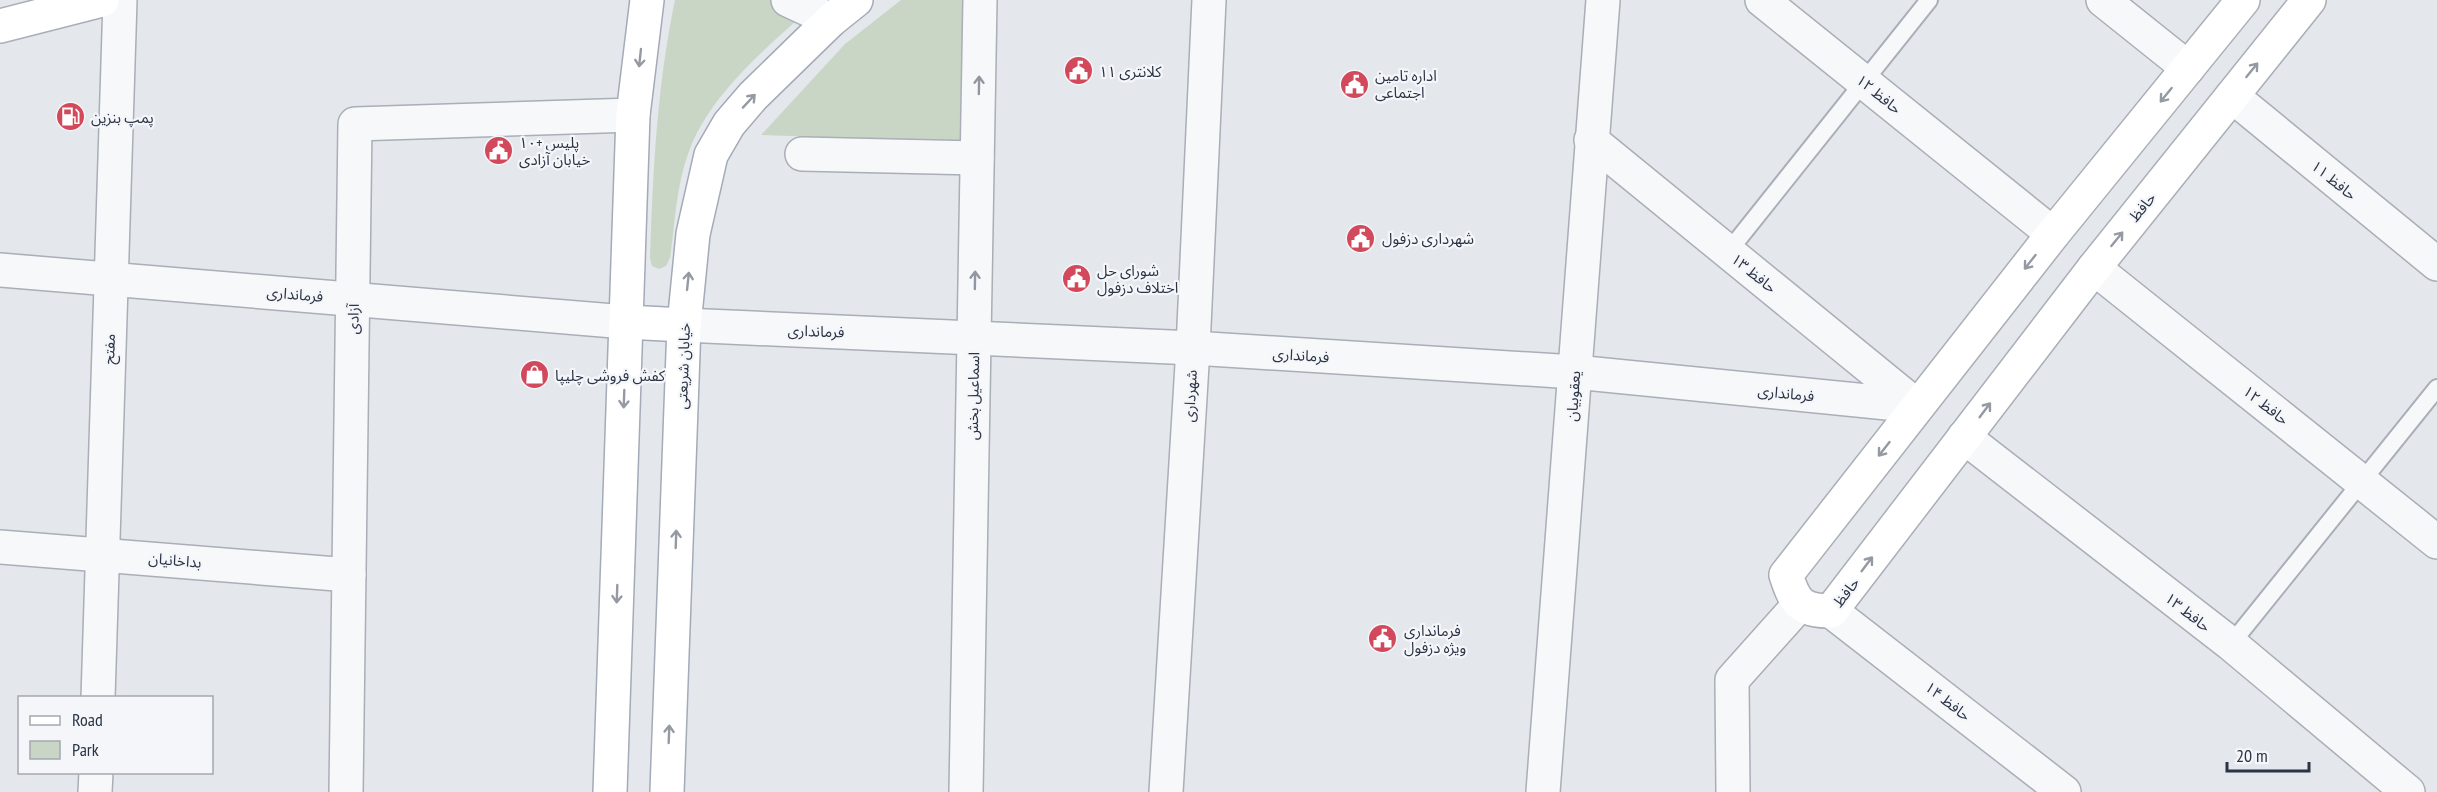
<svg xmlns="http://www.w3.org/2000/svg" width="2437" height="792" font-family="'PT Sans Narrow','Noto Sans Arabic',sans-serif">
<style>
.green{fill:#c9d6c5}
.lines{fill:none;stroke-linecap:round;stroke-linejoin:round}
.lane-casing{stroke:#a9aeb7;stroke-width:20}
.street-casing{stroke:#a9aeb7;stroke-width:36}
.secondary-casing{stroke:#a9aeb7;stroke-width:36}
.primary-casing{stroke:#a3abb8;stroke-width:36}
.lane{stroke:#f7f8fa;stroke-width:16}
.street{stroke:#f7f8fa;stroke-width:33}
.secondary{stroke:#fff;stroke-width:33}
.primary{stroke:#fff;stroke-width:33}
.oneway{stroke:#959aa2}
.oneway2{stroke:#9196a0}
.labels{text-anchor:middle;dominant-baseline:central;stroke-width:4.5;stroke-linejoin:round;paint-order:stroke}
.poi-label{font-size:15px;fill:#2b3445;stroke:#f4f6f9;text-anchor:start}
.street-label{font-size:15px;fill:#2b3445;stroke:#f4f6f9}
</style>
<rect width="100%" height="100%" fill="#e4e7ec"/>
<g class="green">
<path d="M675,0H819C772,44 710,91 688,154C676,187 675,224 670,258L666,266L659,269L652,266L650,258C653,171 657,86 675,0Z"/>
<polygon points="901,0 967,0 962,142 761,135 845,44"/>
</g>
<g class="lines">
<defs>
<g id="lane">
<polyline points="1728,252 1929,0"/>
<polyline points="2231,644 2437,388"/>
</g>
<g id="street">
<polyline points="788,0 831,20"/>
<polyline points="1762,0 2053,234"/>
<polyline points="2103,0 2188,68"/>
<polyline points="2232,96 2437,264"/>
<polyline points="1591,140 1917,406"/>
<polyline points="802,154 977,158"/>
<polyline points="2094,268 2437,542"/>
<polyline points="0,270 626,322"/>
<polyline points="684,325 1193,348 1575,372 1917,406"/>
<polyline points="1964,437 2231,644 2408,792"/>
<polyline points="0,547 349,575"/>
<polyline points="1831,611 2064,792"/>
<polyline points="98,698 120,0"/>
<polyline points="95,792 96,772"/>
<polyline points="346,792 355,124 633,115"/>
<polyline points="966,792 980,0"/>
<polyline points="1166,792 1193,348 1209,0"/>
<polyline points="1543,792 1603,0"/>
<polyline points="1733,792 1732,680 1800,604"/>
</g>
<g id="secondary">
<path d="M2243,0L2053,234L1786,575C1795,603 1801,611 1831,611L2094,268L2309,0"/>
<polyline points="0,26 102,0"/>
</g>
<g id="primary">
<polyline points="626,322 684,325"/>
<polyline points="610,792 633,115 647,0"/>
<polyline points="667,792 684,325 693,234 711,155 729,124 753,96 831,20 856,0"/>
</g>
</defs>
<use href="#lane" class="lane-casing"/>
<use href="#street" class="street-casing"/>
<use href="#secondary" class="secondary-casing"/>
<use href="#primary" class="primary-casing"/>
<use href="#lane" class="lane"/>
<use href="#street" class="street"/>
<use href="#secondary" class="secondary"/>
<use href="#primary" class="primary"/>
</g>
<defs><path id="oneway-shaft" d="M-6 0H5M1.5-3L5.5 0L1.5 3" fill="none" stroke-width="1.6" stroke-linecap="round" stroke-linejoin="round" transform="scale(1.5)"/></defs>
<g class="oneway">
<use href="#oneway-shaft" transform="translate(640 58) rotate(96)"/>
<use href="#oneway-shaft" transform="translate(2252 70) rotate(-51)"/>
<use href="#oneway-shaft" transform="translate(2166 95) rotate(129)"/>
<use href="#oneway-shaft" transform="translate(749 101) rotate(-47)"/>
<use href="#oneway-shaft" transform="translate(2117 239) rotate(-51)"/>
<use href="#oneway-shaft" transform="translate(2030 262) rotate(128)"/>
<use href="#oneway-shaft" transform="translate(688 281) rotate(-84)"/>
<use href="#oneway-shaft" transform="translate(624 399) rotate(92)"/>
<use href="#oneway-shaft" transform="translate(1985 410) rotate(-53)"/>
<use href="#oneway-shaft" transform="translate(1884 449) rotate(128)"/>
<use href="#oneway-shaft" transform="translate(676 539) rotate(-88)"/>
<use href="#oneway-shaft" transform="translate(1867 564) rotate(-53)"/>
<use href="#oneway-shaft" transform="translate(617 594) rotate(92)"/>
<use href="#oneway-shaft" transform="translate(669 734) rotate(-88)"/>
</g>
<g class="oneway2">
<use href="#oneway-shaft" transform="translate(979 85) rotate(-89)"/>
<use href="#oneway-shaft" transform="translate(975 280) rotate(-89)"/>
</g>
<defs>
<symbol id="civic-disc" viewBox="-11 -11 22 22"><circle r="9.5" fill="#d1495b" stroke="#f4f6f9"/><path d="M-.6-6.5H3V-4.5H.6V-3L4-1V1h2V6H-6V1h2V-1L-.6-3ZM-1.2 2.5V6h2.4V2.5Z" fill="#fff"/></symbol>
<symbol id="fuel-disc" viewBox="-11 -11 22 22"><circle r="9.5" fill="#d1495b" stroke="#f4f6f9"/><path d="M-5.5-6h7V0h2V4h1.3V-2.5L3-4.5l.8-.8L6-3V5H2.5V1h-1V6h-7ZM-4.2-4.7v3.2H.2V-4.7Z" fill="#fff"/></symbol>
<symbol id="shop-disc" viewBox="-11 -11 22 22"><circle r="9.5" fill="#d1495b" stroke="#f4f6f9"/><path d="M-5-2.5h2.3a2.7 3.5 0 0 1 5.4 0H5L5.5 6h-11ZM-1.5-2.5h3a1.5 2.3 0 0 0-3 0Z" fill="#fff"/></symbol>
</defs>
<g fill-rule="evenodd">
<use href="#civic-disc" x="1062" y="54" width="33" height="33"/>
<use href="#civic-disc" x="1338" y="68" width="33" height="33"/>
<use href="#fuel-disc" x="54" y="100" width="33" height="33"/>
<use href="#civic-disc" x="482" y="134" width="33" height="33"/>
<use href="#civic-disc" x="1344" y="222" width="33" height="33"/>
<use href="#civic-disc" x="1060" y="262" width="33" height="33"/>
<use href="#shop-disc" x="518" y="358" width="33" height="33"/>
<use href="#civic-disc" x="1366" y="622" width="33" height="33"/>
</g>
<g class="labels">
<g class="poi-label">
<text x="1099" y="71">کلانتری ۱۱</text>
<text x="1375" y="75">اداره تامین<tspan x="1375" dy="17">اجتماعی</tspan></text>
<text x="91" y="117">پمپ بنزین</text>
<text x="519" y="142">پلیس +۱۰<tspan x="519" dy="17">خیابان آزادی</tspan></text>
<text x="1382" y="238">شهرداری دزفول</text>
<text x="1097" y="270">شورای حل<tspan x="1097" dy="17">اختلاف دزفول</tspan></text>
<text x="555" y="375">کفش فروشی چلیپا</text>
<text x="1404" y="630">فرمانداری<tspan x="1404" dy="17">ویژه دزفول</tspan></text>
</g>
<g class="street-label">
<text transform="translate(1879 94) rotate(39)">حافظ ۱۲</text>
<text transform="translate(2334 180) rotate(39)">حافظ ۱۱</text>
<text transform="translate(2142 207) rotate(-51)">حافظ</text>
<text transform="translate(1754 273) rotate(39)">حافظ ۱۳</text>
<text transform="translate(295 294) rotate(5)">فرمانداری</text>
<text transform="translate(353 319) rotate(-89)">آزادی</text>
<text transform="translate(816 331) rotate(2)">فرمانداری</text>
<text transform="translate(109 349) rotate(-88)">مفتح</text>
<text transform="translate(1301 355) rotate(4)">فرمانداری</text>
<text transform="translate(683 366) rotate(-88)">خیابان شریعتی</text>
<text transform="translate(1786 393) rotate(6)">فرمانداری</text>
<text transform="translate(973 396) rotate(-89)">اسماعیل بخش</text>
<text transform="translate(1190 396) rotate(-87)">شهرداری</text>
<text transform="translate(1573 396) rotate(-86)">یعقوبیان</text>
<text transform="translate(2266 405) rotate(38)">حافظ ۱۲</text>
<text transform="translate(175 560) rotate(5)">بداخانیان</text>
<text transform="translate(1846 592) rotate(-52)">حافظ</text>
<text transform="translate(2188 612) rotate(38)">حافظ ۱۳</text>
<text transform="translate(1948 701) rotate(38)">حافظ ۱۴</text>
</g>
</g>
<rect x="18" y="696" width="195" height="78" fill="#f4f6f9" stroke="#a4a8b1" stroke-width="1.5"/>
<rect x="30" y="716" width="30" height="9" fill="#ffffff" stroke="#a4a8b1" stroke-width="1.5"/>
<text x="72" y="726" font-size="18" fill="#2b3445">Road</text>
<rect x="30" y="741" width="30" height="18" fill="#c9d6c5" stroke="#a4a8b1" stroke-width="1.5"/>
<text x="72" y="756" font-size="18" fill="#2b3445">Park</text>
<path d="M2227 762v9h82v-9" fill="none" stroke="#2b3445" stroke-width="3"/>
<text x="2236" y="762" font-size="18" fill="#2b3445" stroke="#f4f6f9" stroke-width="4.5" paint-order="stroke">20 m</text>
</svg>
